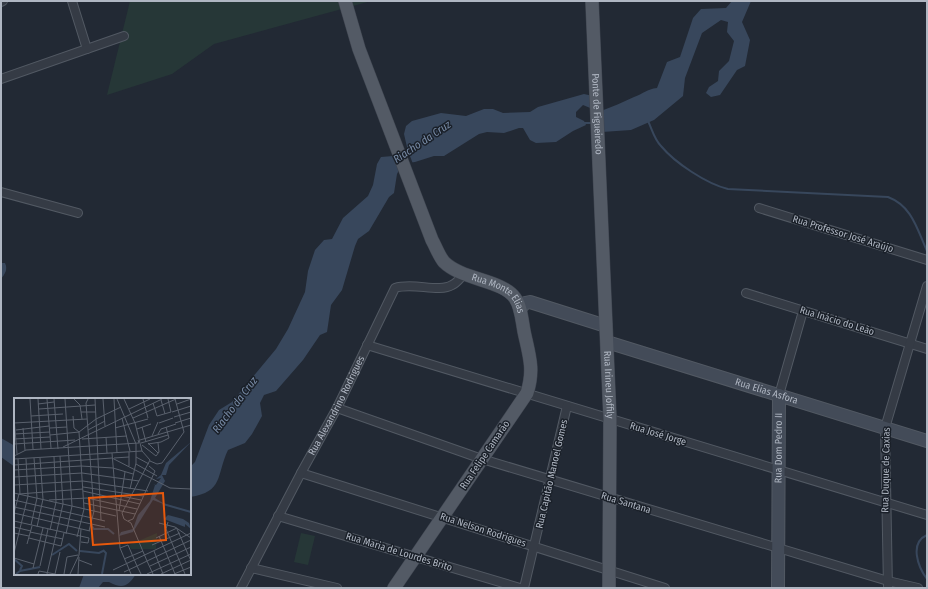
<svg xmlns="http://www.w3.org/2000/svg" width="928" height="589" font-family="'Fira Sans Condensed',sans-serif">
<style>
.green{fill:#263737}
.water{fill:#38475c}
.pier{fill:#222934}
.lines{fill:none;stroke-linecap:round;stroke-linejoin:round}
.stream{stroke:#38475c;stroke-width:2}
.street-casing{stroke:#525963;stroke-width:10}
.secondary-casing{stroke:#525963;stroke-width:14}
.primary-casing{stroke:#3e444f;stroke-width:14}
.street{stroke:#353b45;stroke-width:8}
.secondary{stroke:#434b58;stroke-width:12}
.primary{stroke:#535a65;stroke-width:13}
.labels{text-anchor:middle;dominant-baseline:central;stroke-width:3;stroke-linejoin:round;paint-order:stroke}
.street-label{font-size:10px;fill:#afb6c2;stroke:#1a2029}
.water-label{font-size:11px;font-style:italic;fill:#7a8da8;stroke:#1a2029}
.inset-river{fill:none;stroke:#38475c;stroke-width:2}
.inset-road{fill:none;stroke:#5a616d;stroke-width:1}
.view{fill:#e8590c;fill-opacity:0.15;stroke:#e8590c;stroke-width:2}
.inset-edge{fill:none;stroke:#afb6c2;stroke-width:2}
</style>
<rect width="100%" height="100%" fill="#222934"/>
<g class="green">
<polygon points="130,1 371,1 214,44 172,74 107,95"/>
<polygon points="301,533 315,536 308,565 294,562"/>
</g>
<g class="water">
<path d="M732,1H751L742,22L750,40L745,66L737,70L720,95L711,97L706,93L709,87L718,81L719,71L729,61L734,41L727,32L728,22L721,20L702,33L685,78L683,96L654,120L631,130L602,132L601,111C612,107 623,102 634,97C643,94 647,89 657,88L667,62L680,57L693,18L701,9L726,8Z"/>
<path d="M584,94L593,96L595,110L583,105L576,112V117L584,121L586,125L573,131L556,142L536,143L530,140L523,128H519L504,133L487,132L479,134L444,156H434L415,162L408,163L400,168L397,174L394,193L389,197L369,231L358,239L355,246L342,290L331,305L327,332L320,335L303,360L276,391L264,395L260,403L262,416L252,434L245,443L228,450C216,475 224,492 190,497V467L195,462L209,425L219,410L232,402L276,349L288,329L305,292L308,271L315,250L324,240L332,239L343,218L368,196L373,185L377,164L381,157L405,155L407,147L404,134L406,126L412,121L441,113L466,116L484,109H493L503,113L530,112L538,107Z"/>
<path d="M1,263H5C8,269 5,274 1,279Z"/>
<polygon points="1,438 15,446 15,467 1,457"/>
<path d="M84,574H136C128,587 122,589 109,582H103L98,588H79Z"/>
</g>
<polygon class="pier" points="402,135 413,164 408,164 403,153 405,147"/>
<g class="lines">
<g class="stream">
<path d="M648,121C652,129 654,139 661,146C675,163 707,184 728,189L888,197C912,206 917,229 927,251"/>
<polyline points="584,123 593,123"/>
<path d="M927,535C909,543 918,567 927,579"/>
</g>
<defs>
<g id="street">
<polyline points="72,1 87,49"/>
<polyline points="1,2 3,1"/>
<polyline points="1,79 124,36"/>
<polyline points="1,192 78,213"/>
<polyline points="759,208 927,260"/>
<polyline points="746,293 927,349"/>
<polyline points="367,345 927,515"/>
<polyline points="779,395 803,311"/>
<polyline points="337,408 482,459 888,581 918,588"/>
<polyline points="301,473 665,588"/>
<polyline points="278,516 520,588"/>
<polyline points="251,568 337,588"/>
<path id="s1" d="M241,588L301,473L337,408L395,288C413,282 439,293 452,285C457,283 460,278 464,274"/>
<polyline points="524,588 567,406"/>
<polyline points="888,588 885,428 927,286"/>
</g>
<g id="secondary">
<polyline points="520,309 525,303 530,302 606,326"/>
<path id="s2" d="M607,342L927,441"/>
<path id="s3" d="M778,588L779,395"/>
</g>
<g id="primary">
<path id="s4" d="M345,1L359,49L432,240C436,247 439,256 444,262C462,280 503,280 515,298C522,308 522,324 525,336C530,358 534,371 527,393L394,588"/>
<path id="s5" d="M592,1L610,419L609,588"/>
</g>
</defs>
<use href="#street" class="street-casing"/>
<use href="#secondary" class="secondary-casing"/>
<use href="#primary" class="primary-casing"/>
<use href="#street" class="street"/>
<use href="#secondary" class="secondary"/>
<use href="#primary" class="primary"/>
</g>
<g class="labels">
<g class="street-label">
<text stroke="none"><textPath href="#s5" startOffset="113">Ponte de Figueiredo</textPath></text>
<text transform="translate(843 234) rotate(17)">Rua Professor José Araújo</text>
<text stroke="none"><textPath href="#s4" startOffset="344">Rua Monte Elias</textPath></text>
<text transform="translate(837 321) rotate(17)">Rua Inácio do Leão</text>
<text stroke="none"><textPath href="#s5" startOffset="384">Rua Irineu Joffily</textPath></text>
<text stroke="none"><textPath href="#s2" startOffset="167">Rua Elias Asfora</textPath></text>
<text stroke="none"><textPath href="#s1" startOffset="206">Rua Alexandrino Rodrigues</textPath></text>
<text transform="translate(658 434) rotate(17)">Rua José Jorge</text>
<text stroke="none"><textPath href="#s3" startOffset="140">Rua Dom Pedro II</textPath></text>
<text transform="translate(485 455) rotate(-56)">Rua Felipe Camarão</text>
<text transform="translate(886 470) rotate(-89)">Rua Duque de Caxias</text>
<text transform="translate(552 474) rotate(-77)">Rua Capitão Manoel Gomes</text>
<text transform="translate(626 503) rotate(17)">Rua Santana</text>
<text transform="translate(483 530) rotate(18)">Rua Nelson Rodrigues</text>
<text transform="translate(399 552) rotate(17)">Rua Maria de Lourdes Brito</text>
</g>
<g class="water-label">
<text transform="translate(422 142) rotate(-34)">Riacho da Cruz</text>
<text transform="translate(235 405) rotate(-53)">Riacho da Cruz</text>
</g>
</g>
<g transform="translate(14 398)">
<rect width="177" height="177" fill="#222934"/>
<path d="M143,135L142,151H117L115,147Z" fill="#263737"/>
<path d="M177,44L155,67L152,77H148L151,83L141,100L152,107L139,102L119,134L105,138L107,134L119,131L124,117L136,103L141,87L139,86L142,87L147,80L142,81L147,77L152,65ZM154,117L169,121L175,125L177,131L171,126V129L150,121Z" fill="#38475c"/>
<path class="inset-river" d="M149,106L177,114M77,127L80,131H94L100,136M66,153L85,155L89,153M38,157L55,146L63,153M0,161L8,168L6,172M2,176L6,173L26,169M88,176L92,155L89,152"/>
<path class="inset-road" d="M16,1L19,51M24,1L27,51M33,1L37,50M40,1L44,51M51,1L58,108L52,136M60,1L66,7L68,21M74,1L72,5L80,113L75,133M81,1L87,122M89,1L91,28M100,1L103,55M103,1L122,46V53M110,1L121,25L128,53L136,62L108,115L110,121L117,125L133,163L123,168L127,176M129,1L134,20M154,1L157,14M147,2L151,16M139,5L143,18M24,6L40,4M163,6L177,1M25,11L81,7M115,11L136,1M67,14H82M158,14L177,8M17,18L49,16M59,18L60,30L65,34M143,18L157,14M0,19L3,56M160,19L177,14M108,20L116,53M119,20L162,1M0,25L73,21M145,25L159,20M161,25L177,20M128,29L132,44M9,30L11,52M36,30L53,29M101,30L134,21M123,31L137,26M2,32L35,28M74,32L91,23M0,36L36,34M144,36L147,31L162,26M36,37L65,34M138,38L144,24M92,39L93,55M0,41L36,39M68,41L113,38M126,42L177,27M127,45L154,37M134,45L144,55M0,46L61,42M134,46L147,44L155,40L152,29M128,47L142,58L145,54L144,45M49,49L148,1M115,54V68M98,55L106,150L117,176M0,58L12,52L125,45L124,42M122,59L135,66M98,60L156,90L177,91M100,60L115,59M0,61L128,53M4,61L6,96M136,63L143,66L148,65L170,34L161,1M122,66L143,78M0,67L98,60M0,72L67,68L99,70L119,76M0,79L68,75L125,83M0,87L69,83L134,93M69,89L129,98M116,91L122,65V53M69,93L126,106M0,95L102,118M107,98L127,102M0,102L91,123M35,102L73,100L123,111M70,105L121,116M0,109L91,129M105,113L111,74M0,115L5,96L69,91M0,115L76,133M0,123L75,140L74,145L67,144M114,123L119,121L141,73L135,68M154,124L152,131L171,176M145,125L161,129L177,140M17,127L23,100L20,60M0,129L17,133M23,129L29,101L26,60M163,131L177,163M36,132L42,104L40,59M16,134L49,141M0,135L15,138M145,138L161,176M63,139L70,111L65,34L82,21L107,9M15,140L47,148L50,135M142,140L163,130M13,146L18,128M138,147L166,135M106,150L114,147L123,168L110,174M140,153L149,176M0,155L14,98L12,61M0,160L20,166M110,161L129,153M65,162L78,167M26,168L34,131M136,168L177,149M19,170L29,130M99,172L177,135M24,176L25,173L41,176M33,176L49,106L46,58M41,176L46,154M50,176L53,159L64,157M56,176L65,157L67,131M64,176L65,159M133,176L177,156M139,176L133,163L177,142M147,176L177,162M160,176L177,169"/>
<path class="view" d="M149,95L152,142L79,147L75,100Z"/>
<rect width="177" height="177" class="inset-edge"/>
</g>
<rect width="928" height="589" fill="none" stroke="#afb6c2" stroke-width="4"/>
</svg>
